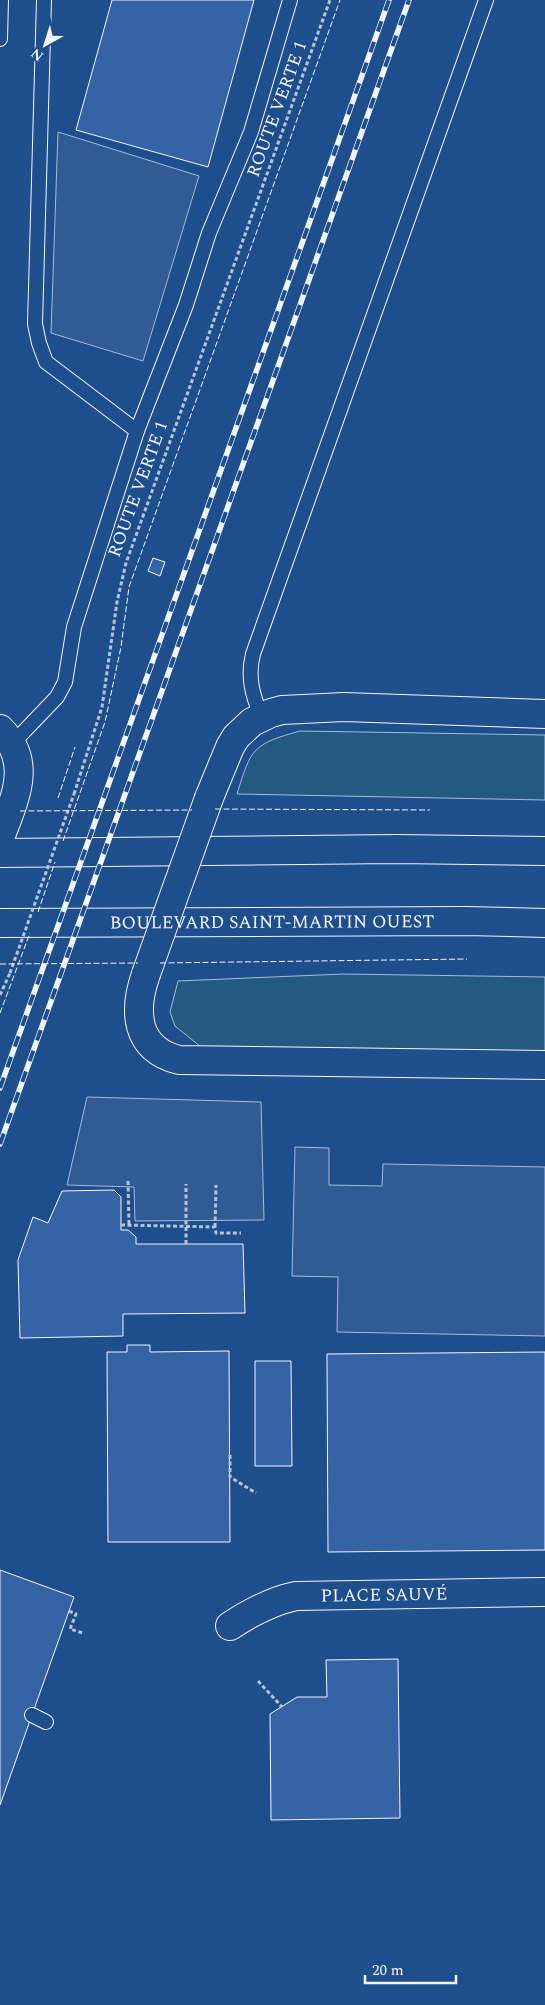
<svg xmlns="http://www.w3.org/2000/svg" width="545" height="2005" font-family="Spectral,serif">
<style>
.green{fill:#245a82;stroke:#a8bbd7}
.parking{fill:#305b95;stroke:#a8bbd7}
.building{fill:#3563a3;stroke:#f2f6ff}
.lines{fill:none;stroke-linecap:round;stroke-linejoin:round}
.lane-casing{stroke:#f2f6ff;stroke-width:16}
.street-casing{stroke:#f2f6ff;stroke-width:30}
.secondary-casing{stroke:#f2f6ff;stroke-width:30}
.path{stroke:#b3c4dc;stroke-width:3;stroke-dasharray:4 2.5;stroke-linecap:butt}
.lane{stroke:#1f4e8c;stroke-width:14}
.street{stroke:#1f4e8c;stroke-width:28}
.secondary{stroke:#1f4e8c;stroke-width:28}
.rail-casing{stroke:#f2f6ff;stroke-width:5.5}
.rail{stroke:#1f4e8c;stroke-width:4;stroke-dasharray:11;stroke-linecap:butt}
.secondary-bridge-casing{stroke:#f2f6ff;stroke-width:30;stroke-linecap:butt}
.path-bridge{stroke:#b3c4dc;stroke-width:3;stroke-dasharray:4 2.5;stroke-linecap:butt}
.secondary-bridge{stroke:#1f4e8c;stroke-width:28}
.fence{stroke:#f2f6ff;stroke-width:1;stroke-dasharray:6 2.5;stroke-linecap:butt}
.labels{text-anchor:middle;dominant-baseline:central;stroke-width:4;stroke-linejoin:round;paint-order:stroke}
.street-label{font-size:18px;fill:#f2f6ff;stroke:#1f4e8c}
</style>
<rect width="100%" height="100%" fill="#1f4e8c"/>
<g class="green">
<path d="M300,731L545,735V800L237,794C251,748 253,744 300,731Z"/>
<polygon points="343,974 545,977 545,1053 201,1047 175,1026 170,1012 178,981"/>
</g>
<g class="parking">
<polygon points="58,132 199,176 143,361 51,333"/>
<polygon points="87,1097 261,1102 264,1220 135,1221 134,1187 67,1185"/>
<polygon points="295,1147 329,1148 329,1185 382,1186 383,1164 545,1167 545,1336 337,1332 338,1277 292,1276"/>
</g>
<g class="building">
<polygon points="112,0 254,0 208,167 76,130"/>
<polygon points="153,558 165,562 160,576 148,571"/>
<polygon points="114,1190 121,1197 121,1230 128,1230 136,1237 136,1244 243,1244 245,1313 123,1314 123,1336 20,1338 18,1260 33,1217 48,1223 62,1191"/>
<polygon points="127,1345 150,1345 150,1352 229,1351 230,1542 108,1542 107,1352 127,1352"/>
<polygon points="545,1352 545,1550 328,1552 327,1354"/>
<polygon points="255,1361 291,1361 292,1466 255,1466"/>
<polygon points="0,1570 74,1597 0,1805"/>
<polygon points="398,1659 400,1818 271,1820 270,1714 297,1697 327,1697 326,1660"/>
</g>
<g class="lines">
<defs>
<g id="lane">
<polyline points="44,0 35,324 39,343 46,362 137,431"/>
<polyline points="0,39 1,0"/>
<path d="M261,717C253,695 247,678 253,654L486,0"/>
<polyline points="12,744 57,697 65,682 74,627 137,431 186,305 209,233 251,132 290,0"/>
<polyline points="32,1715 46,1722"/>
</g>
<g id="street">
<path id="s1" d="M230,1626C251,1612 272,1601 296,1596L545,1592"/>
</g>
<g id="secondary">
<path d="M0,729C34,763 14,800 0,838"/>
<polyline points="209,798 230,747 236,737 252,722 271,713 282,710 344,707 545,714"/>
<polyline points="0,853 396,849 545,851"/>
<path id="s2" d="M0,923L466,921L545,923"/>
<path d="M146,974C133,1011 135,1049 179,1060L545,1065"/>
</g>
</defs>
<use href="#lane" class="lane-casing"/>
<use href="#street" class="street-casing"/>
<use href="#secondary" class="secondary-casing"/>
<g class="path">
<polyline points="74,794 102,707 117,602 126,563 330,0"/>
<polyline points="0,995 10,973"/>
<polyline points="128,1181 129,1225"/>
<polyline points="121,1225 215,1227 216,1233 241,1233"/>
<polyline points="215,1227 216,1185"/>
<polyline points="186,1244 186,1184"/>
<polyline points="230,1455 230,1477 256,1493"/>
<polyline points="69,1611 76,1614 70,1629 83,1633"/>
<polyline points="258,1681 282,1707"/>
</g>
<use href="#lane" class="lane"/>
<use href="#street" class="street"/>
<use href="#secondary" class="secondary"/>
<defs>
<g id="rail">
<polyline points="0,1088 389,0"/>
<polyline points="0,1144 409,0"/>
</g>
</defs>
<use href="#rail" class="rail-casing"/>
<use href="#rail" class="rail"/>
<defs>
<polyline id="secondary-bridge" points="146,974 209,798"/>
</defs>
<use href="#secondary-bridge" class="secondary-bridge-casing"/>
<polyline class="path-bridge" points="10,973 74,794"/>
<use href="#secondary-bridge" class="secondary-bridge"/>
<g class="fence">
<polyline points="58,798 75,747"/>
<polyline points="215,809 430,810"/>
<polyline points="20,811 192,810"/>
<polyline points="63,841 105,722 121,647 129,587 340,0"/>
<polyline points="38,912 55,862"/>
<polyline points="160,963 467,959"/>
<polyline points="0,964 138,963"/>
<polyline points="0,1013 30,933"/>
</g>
</g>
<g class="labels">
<g class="street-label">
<text transform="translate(277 109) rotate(-70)">ROUTE VERTE 1</text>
<text transform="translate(138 489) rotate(-70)">ROUTE VERTE 1</text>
<text stroke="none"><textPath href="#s2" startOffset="272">BOULEVARD SAINT-MARTIN OUEST</textPath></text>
<text stroke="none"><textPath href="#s1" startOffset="161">PLACE SAUVÉ</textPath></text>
</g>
</g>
<g transform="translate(45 45) rotate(219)" stroke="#1f4e8c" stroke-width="4" paint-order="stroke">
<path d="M0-4L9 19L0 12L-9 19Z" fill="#f2f6ff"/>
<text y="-8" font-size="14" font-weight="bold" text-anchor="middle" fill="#f2f6ff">N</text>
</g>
<path d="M365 1975v8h91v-8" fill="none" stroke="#f2f6ff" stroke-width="2.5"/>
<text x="372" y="1975" font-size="15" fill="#f2f6ff" stroke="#1f4e8c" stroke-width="4" paint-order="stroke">20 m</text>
</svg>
